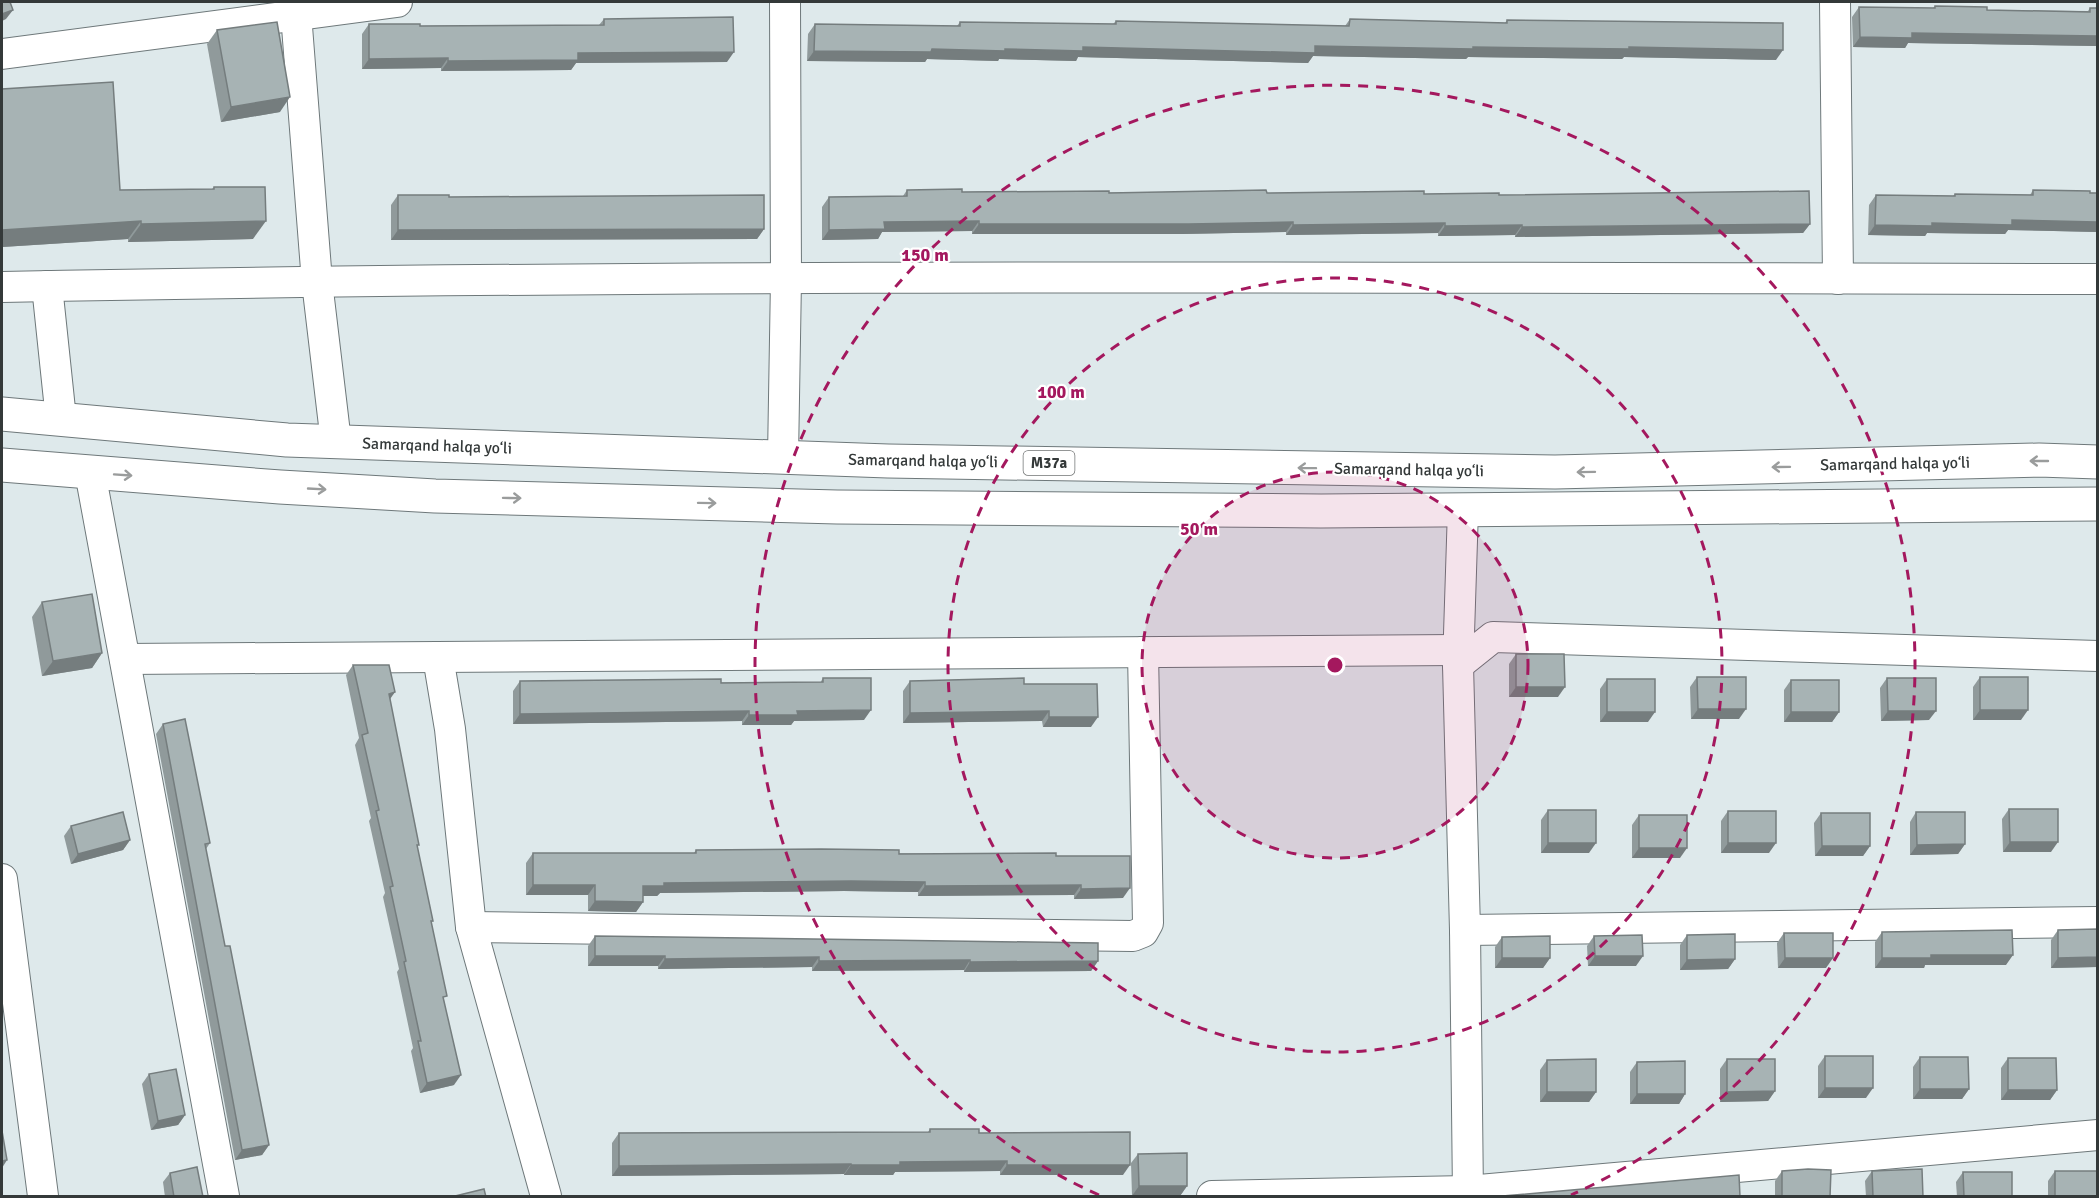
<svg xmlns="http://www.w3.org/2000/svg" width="2099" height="1198" font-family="Signika,sans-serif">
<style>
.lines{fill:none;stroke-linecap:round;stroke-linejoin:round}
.minor-casing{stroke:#6e787a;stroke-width:32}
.trunk-casing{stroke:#6e787a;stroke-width:35}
.minor{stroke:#fff;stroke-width:30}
.trunk{stroke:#fff;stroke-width:33}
.wall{fill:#909a9b}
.shaded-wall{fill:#757d7e}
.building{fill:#a7b3b4;stroke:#757d7e;stroke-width:1.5}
.oneway{stroke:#9a9c9c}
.ring{fill:none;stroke:#a4185e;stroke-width:3;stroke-dasharray:10 8}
.labels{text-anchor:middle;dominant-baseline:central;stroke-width:4.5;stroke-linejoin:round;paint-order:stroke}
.shield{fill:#fff;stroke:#717474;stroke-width:1.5}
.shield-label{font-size:15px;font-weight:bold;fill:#343939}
.street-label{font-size:16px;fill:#343939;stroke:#fff}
.centre{fill:#a4185e;stroke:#fff;stroke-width:3}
.ring-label{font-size:18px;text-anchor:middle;font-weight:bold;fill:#a4185e;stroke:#fff;stroke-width:4.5;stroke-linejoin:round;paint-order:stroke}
</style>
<rect width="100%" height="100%" fill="#dee9eb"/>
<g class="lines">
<defs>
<g id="minor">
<polyline points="291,2 296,14 317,282 336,442"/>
<polyline points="1835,2 1838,279"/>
<polyline points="2,54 397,2"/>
<polyline points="47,286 61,419"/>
<path d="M2,287C700,273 1399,278 2098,279"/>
<polyline points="783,457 786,279 785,2"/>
<polyline points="90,472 224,1196"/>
<polyline points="1463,509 1458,665 1465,930 1468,1196"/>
<polyline points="438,657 450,729 471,927 546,1196"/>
<polyline points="125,659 1458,650"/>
<polyline points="1458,665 1493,637 2098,656"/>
<polyline points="2,879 43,1196"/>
<polyline points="471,927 1133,936 1143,932 1148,923 1143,652"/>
<polyline points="1465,930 2098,922"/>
<polyline points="1212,1196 1468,1191 2098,1135"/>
</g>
<g id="trunk">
<polyline points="2,414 287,440 888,461 1555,472 2039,460 2098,462"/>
<polyline points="2,465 280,487 435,496 837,507 1321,511 2098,504"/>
</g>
</defs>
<use href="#minor" class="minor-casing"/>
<use href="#trunk" class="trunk-casing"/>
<use href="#minor" class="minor"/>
<use href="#trunk" class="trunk"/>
</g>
<g class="wall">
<polygon points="1935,6 1987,10 2088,11 2090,8 2097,8 2097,46 1908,43 1905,48 1853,47 1852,17 1859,7 1933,8"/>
<polygon points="604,19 727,62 576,63 571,70 441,71 441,68 362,69 362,34 369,24 420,26 599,25"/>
<polygon points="1350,19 1505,23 1507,20 1776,60 1624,57 1622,59 1468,57 1466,59 1313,56 1308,63 1078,57 1076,61 999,59 998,61 927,59 925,62 807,61 808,34 815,24 957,26 960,22 1113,24 1116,21 1345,26"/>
<polygon points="217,30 280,112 221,122 207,44"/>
<polygon points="2,89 120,190 212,189 214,187 253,239 128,242 128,239 2,247"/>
<polygon points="907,190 962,192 1424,194 1499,195 1810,224 1803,233 1515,237 1515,235 1438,236 1438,233 1286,235 1286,232 1182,234 972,234 972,231 882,232 878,239 822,240 822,207 829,197 903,196"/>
<polygon points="2033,190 2097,193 2097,232 2008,230 2005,234 1927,233 1925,236 1868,235 1869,205 1876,195 1953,196 1955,194 2030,195"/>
<polygon points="398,195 449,197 764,229 757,239 391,240 391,205"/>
<polygon points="42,602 102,653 92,668 42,676 32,617"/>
<polygon points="1516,654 1558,697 1509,697 1509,664"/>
<polygon points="353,665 390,699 417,848 433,921 431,923 444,1000 454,1085 420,1093 411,1051 413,1048 397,972 399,969 383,897 385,893 369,821 371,818 355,745 359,738 346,675"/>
<polygon points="1697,677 1739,719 1691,719 1690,687"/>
<polygon points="1980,677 2021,720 1973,720 1973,687"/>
<polygon points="823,678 864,720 794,721 791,725 742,725 742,721 513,724 513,691 520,681 820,683"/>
<polygon points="1887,678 1929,720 1881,721 1880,688"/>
<polygon points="1607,679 1648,722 1600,722 1600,689"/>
<polygon points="1791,680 1839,712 1832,722 1784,722 1784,690"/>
<polygon points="910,681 1024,684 1091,727 1043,727 1042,721 903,723 903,691"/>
<polygon points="163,724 210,843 206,849 225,946 269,1145 262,1155 235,1160 156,734"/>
<polygon points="2009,809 2051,852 2003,852 2002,819"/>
<polygon points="1548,810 1589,853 1541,853 1541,820"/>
<polygon points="1728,811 1769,853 1721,853 1721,821"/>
<polygon points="1916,812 1965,844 1958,854 1910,855 1910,822"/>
<polygon points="1821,813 1870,846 1863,856 1815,856 1814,823"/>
<polygon points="1639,815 1680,858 1632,858 1632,825"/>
<polygon points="71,826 130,840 123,850 71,864 64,836"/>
<polygon points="696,850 1056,856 1123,898 1074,899 1074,895 918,896 918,892 844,891 660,893 657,896 643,896 643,902 636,912 588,911 588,895 526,895 526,863 533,853 694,853"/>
<polygon points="2097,929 2097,967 2051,968 2051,940 2058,930"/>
<polygon points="1882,932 2006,965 1925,965 1924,968 1875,968 1875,942"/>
<polygon points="1784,933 1826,968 1778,968 1777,943"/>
<polygon points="1687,935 1735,959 1728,969 1680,970 1680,945"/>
<polygon points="595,936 1098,961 1091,971 964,972 964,970 812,971 812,967 658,969 658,966 588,966 588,946"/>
<polygon points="1594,936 1636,966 1588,966 1587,946"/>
<polygon points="1502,937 1550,958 1543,968 1495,968 1495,947"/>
<polygon points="1825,1056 1866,1098 1818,1098 1818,1066"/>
<polygon points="1920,1057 1969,1089 1962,1099 1913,1099 1913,1067"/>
<polygon points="2008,1058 2057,1090 2050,1100 2001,1100 2001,1068"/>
<polygon points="1727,1059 1775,1091 1768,1101 1720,1102 1720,1069"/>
<polygon points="1547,1060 1596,1092 1589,1102 1540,1102 1540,1070"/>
<polygon points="1637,1062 1685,1094 1679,1104 1630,1104 1630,1072"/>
<polygon points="149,1074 185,1115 178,1125 151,1130 142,1084"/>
<polygon points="930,1129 979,1133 1123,1175 1000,1175 1000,1171 895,1172 893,1175 844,1175 844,1174 612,1176 612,1143 619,1133 928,1132"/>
<polygon points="1138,1154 1187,1186 1180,1196 1132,1196 1131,1163"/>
<polygon points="1782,1171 1830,1197 1775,1197 1775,1181"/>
<polygon points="1872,1171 1923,1197 1866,1197 1865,1181"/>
<polygon points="2055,1171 2097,1197 2048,1197 2048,1181"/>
<polygon points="1963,1172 2012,1197 1957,1197 1956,1182"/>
<polygon points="170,1173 203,1197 165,1197 163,1182"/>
</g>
<g class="shaded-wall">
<polygon points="13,10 6,19 2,21 2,14"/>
<polygon points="1912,33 2097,36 2097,46 1908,43 1905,48 1853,47 1860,37"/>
<polygon points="1315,46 1629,47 1783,50 1776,60 1624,57 1622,59 1468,57 1466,59 1313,56 1308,63 1078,57 1076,61 999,59 998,61 927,59 925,62 807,61 814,51 1083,47"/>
<polygon points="734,52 727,62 576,63 571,70 441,71 448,61 578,53"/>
<polygon points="448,58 441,68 362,69 369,59"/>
<polygon points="290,97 280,112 221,122 231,107"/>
<polygon points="2012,220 2097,222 2097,232 2008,230 2005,234 1927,233 1925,236 1868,235 1875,225"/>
<polygon points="141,221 128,239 2,247 2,230"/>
<polygon points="266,221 253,239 128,242 141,224"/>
<polygon points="979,221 972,231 882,232 878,239 822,240 829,230 884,222"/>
<polygon points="1293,222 1286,232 1182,234 972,234 979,224"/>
<polygon points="1445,223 1438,233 1286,235 1293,225"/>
<polygon points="1810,224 1803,233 1515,237 1522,227"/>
<polygon points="1522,225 1515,235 1438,236 1445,226"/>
<polygon points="764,229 757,239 391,240 398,230"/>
<polygon points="102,653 92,668 42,676 53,661"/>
<polygon points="1516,687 1565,687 1558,697 1509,697"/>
<polygon points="395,692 388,702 389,694"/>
<polygon points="1698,709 1746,709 1739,719 1691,719"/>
<polygon points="871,710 864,720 794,721 791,725 742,725 749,715 797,711"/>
<polygon points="1980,710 2028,710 2021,720 1973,720"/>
<polygon points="749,711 742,721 513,724 520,714"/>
<polygon points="1049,711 1042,721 903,723 910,713"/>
<polygon points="1888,711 1936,711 1929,720 1881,721"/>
<polygon points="1607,712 1655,712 1648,722 1600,722"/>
<polygon points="1791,712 1839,712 1832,722 1784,722"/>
<polygon points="1049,717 1098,717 1091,727 1043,727"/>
<polygon points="130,840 123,850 71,864 78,854"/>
<polygon points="2010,842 2058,842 2051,852 2003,852"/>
<polygon points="1548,843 1596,843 1589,853 1541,853"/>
<polygon points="1728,843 1776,843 1769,853 1721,853"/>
<polygon points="1965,844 1958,854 1910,855 1917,845"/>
<polygon points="1822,846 1870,846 1863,856 1815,856"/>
<polygon points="1639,848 1687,848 1680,858 1632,858"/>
<polygon points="851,881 925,882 918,892 844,891 660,893 657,896 636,896 643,886 664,883"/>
<polygon points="533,885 595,885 588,895 526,895"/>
<polygon points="1081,885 1074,895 918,896 925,886"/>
<polygon points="1130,888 1123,898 1074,899 1081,889"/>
<polygon points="595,901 643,902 636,912 588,911"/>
<polygon points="1931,955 2013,955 2006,965 1925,965 1924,968 1875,968 1882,958"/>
<polygon points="595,956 665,956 658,966 588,966"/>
<polygon points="1595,956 1643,956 1636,966 1588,966"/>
<polygon points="819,957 812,967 658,969 665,959"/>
<polygon points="2097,957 2097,967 2051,968 2058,958"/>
<polygon points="1502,958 1550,958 1543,968 1495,968"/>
<polygon points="1785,958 1833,958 1826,968 1778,968"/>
<polygon points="1735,959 1728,969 1680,970 1687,960"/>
<polygon points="970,960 964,970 812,971 819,961"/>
<polygon points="1098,961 1091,971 964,972 970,962"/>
<polygon points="461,1075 454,1085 420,1093 427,1083"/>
<polygon points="1825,1088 1873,1088 1866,1098 1818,1098"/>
<polygon points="1920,1089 1969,1089 1962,1099 1913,1099"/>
<polygon points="2008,1090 2057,1090 2050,1100 2001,1100"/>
<polygon points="1775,1091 1768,1101 1720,1102 1727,1092"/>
<polygon points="1547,1092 1596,1092 1589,1102 1540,1102"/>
<polygon points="1637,1094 1685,1094 1679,1104 1630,1104"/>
<polygon points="185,1115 178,1125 151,1130 158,1121"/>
<polygon points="269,1145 262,1155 235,1160 242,1150"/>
<polygon points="7,1160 2,1168 2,1161"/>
<polygon points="1007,1161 1000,1171 895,1172 893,1175 844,1175 851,1165 900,1162"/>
<polygon points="851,1164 844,1174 612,1176 619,1166"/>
<polygon points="1007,1165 1130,1165 1123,1175 1000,1175"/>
<polygon points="1139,1186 1187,1186 1180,1196 1132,1196"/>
</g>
<g class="building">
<polygon points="2,2 10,2 13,10 2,14"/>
<polygon points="1935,6 1987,7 1987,10 2090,12 2090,8 2097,8 2097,36 1912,33 1912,38 1860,37 1859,7 1935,8"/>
<polygon points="733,17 734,52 578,53 578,60 448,61 448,58 369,59 369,24 420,24 420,26 604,25 604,19"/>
<polygon points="1350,19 1507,23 1507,20 1783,23 1783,50 1629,47 1629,49 1473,47 1473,49 1315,46 1315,53 1083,47 1083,51 1005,49 1005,51 932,49 931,52 814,51 815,24 960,26 960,22 1116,24 1116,21 1349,26"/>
<polygon points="277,22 290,97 231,107 217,30"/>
<polygon points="113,82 120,190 214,189 214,187 265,187 266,221 141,224 141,221 2,230 2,89"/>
<polygon points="962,189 962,192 1109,191 1109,193 1266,190 1267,193 1424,191 1424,194 1499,193 1499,195 1809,191 1810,224 1522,227 1522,225 1445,226 1445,223 1293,225 1293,222 1189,224 979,224 979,221 884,222 885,229 829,230 829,197 907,196 907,190"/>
<polygon points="2033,190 2090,191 2090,193 2097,193 2097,222 2012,220 2012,225 1932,223 1932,226 1875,225 1876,195 1955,196 1955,194 2033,195"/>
<polygon points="398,195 449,195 449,197 764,195 764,229 398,230"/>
<polygon points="92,594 102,653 53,661 42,602"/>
<polygon points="1516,654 1564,654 1565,687 1516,687"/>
<polygon points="353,665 389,665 395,692 389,694 419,845 417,845 433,921 431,921 447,996 443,997 461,1075 427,1083 418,1041 421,1041 404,962 406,961 390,887 393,886 376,811 379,810 362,735 368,733"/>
<polygon points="1697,677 1746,677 1746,709 1698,709"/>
<rect x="1980" y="677" width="48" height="33"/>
<polygon points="823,678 871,678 871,710 797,711 798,715 749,715 749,711 520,714 520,681 721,679 721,683 823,682"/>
<polygon points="1024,678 1024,684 1097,684 1098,717 1049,717 1049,711 910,713 910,681"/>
<polygon points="1887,678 1936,678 1936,711 1888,711"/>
<rect x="1607" y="679" width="48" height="33"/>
<rect x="1791" y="680" width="48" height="32"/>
<polygon points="185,719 210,843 205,844 225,946 230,946 269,1145 242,1150 163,724"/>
<polygon points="2009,809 2058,809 2058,842 2010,842"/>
<rect x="1548" y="810" width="48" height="33"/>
<rect x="1728" y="811" width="48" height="32"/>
<polygon points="123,812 130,840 78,854 71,826"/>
<polygon points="1916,812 1965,812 1965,844 1917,845"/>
<polygon points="1821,813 1870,813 1870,846 1822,846"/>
<rect x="1639" y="815" width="48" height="33"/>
<polygon points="821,849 899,850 899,854 1056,853 1056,856 1130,856 1130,888 1081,889 1081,885 925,886 925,882 851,881 664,883 664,886 643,886 643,902 595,901 595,885 533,885 533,853 696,853 696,850"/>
<polygon points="2097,929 2097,957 2058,958 2058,930"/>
<polygon points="2012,930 2013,955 1931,955 1931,958 1882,958 1882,932"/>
<polygon points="1784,933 1833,933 1833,958 1785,958"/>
<polygon points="1735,934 1735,959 1687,960 1687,935"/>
<polygon points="1642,935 1643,956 1595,956 1594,936"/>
<polygon points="595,936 1098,943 1098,961 970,962 970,960 819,961 819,957 665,959 665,956 595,956"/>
<polygon points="1550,936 1550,958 1502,958 1502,937"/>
<rect x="1825" y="1056" width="48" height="32"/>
<polygon points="1920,1057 1968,1057 1969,1089 1920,1089"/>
<polygon points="2008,1058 2056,1058 2057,1090 2008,1090"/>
<polygon points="1596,1059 1596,1092 1547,1092 1547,1060"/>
<polygon points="1727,1059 1775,1059 1775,1091 1727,1092"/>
<polygon points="1685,1061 1685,1094 1637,1094 1637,1062"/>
<polygon points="176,1069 185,1115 158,1121 149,1074"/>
<polygon points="930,1129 979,1129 979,1133 1130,1132 1130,1165 1007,1165 1007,1161 900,1162 900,1165 851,1165 851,1164 619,1166 619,1133 930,1132"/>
<polygon points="2,1131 7,1160 2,1161"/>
<polygon points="1187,1153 1187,1186 1139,1186 1138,1154"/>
<polygon points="197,1167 203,1197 174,1197 170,1173"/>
<polygon points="1808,1169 1831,1170 1830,1197 1782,1197 1782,1171"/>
<polygon points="1922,1169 1923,1197 1873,1197 1872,1171"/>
<rect x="2055" y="1171" width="42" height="26"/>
<polygon points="1963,1172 2012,1172 2012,1197 1964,1197"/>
<polygon points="1739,1175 1740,1197 1503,1197 1503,1196"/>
<polygon points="484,1189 486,1197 451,1197"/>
</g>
<defs><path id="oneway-shaft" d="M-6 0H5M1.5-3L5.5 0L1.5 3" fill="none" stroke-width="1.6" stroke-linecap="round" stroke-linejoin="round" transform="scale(1.5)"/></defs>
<g class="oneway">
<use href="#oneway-shaft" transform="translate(2039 461) rotate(180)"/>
<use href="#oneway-shaft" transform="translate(1781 467) rotate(179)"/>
<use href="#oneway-shaft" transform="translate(1307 468) rotate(-179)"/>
<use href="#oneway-shaft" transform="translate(1586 472) rotate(179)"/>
<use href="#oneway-shaft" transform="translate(123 475) rotate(4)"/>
<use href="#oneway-shaft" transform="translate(317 489) rotate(3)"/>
<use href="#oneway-shaft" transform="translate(512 498) rotate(1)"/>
<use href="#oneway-shaft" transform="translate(707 503) rotate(1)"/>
</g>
<circle cx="1335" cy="665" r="193" fill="#a4185e" fill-opacity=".12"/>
<g class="ring">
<circle cx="1335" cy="665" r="193"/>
<circle cx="1335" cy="665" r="387"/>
<path d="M1099 1195A580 580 0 1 1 1571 1195"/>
</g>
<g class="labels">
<rect class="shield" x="1023.5" y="451" width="51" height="24" rx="4.5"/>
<g class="shield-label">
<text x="1049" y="463">M37a</text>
</g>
<g class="street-label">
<text transform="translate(437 446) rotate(2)">Samarqand halqa yoʻli</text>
<text transform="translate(923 461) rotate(1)">Samarqand halqa yoʻli</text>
<text transform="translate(1895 464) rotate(-1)">Samarqand halqa yoʻli</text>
<text transform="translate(1409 470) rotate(1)">Samarqand halqa yoʻli</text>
</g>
</g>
<circle cx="1335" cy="665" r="9" class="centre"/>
<g class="ring-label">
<text x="925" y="261">150 m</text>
<text x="1061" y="398">100 m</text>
<text x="1199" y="535">50 m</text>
</g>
<rect width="2099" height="1198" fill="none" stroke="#343939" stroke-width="6"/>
</svg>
